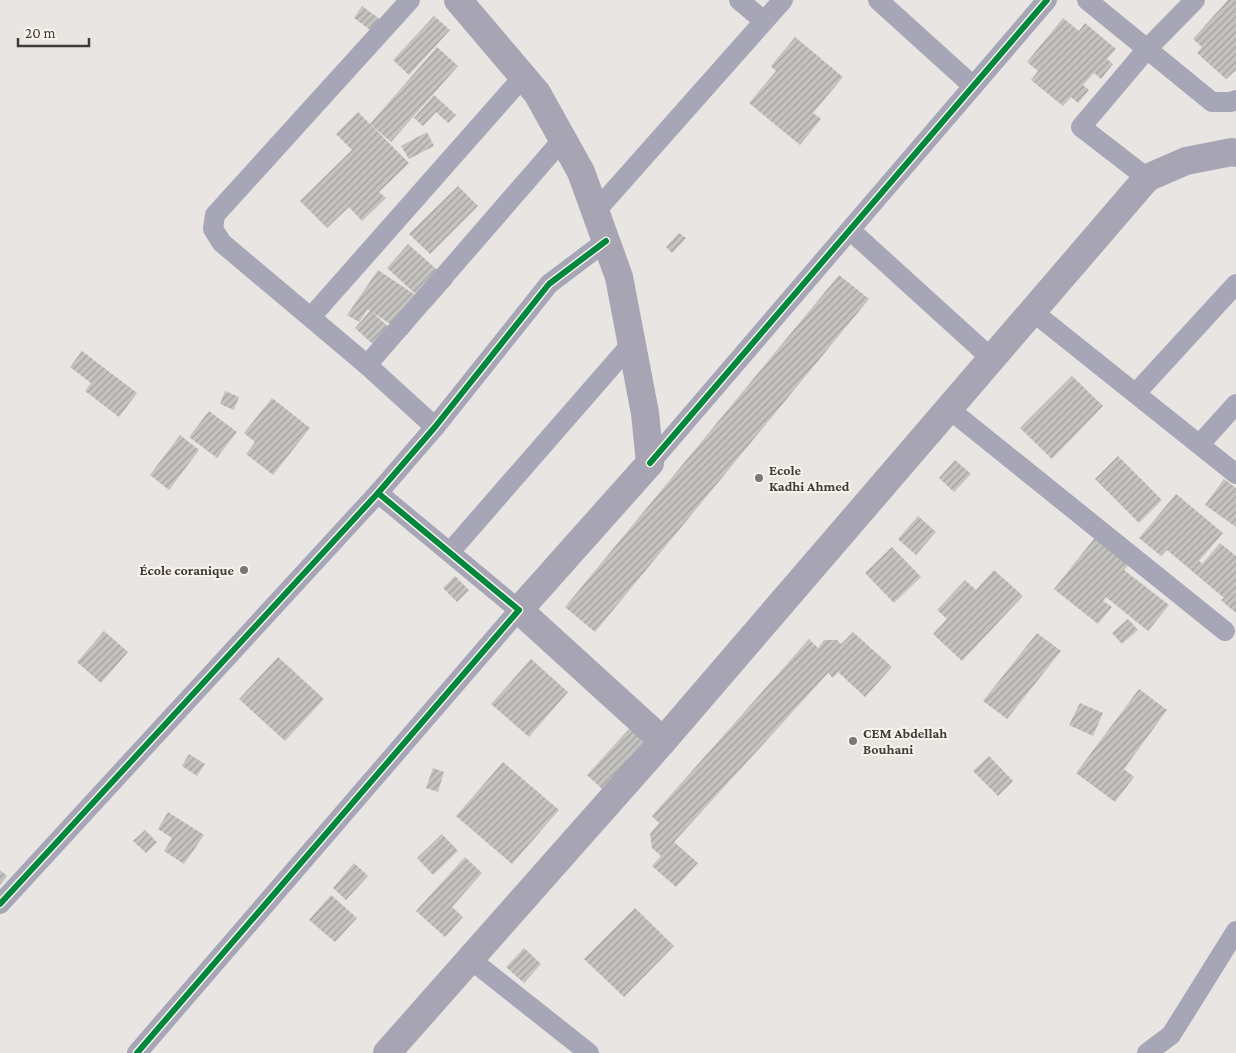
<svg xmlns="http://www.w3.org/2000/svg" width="1236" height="1053" font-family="'Crimson Pro',serif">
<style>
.building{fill:url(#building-hatch)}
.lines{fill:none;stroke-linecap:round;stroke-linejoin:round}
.minor{stroke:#a7a6b7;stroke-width:20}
.secondary{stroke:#a7a4b4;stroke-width:28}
.cycleway-casing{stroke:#f9f3eb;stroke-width:9}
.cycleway{stroke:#00873e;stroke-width:6}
.poi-dot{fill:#7a7774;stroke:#f9f3eb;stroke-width:2}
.labels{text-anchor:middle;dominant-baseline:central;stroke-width:4;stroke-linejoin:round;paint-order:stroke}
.poi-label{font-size:14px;font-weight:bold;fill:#3e3c39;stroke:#f9f3eb;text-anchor:start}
</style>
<defs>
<pattern id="building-hatch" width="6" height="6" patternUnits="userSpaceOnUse" patternTransform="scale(1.25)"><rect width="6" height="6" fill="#c5c3c0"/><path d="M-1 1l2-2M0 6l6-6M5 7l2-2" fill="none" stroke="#a1a09d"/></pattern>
</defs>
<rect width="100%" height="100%" fill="#e8e5e2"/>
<g class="building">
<polygon points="1228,0 1236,0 1236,70 1226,79 1197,53 1202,47 1193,39"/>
<polygon points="362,6 381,20 373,32 354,18"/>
<polygon points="434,16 450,30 409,75 393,60"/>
<polygon points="1063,18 1079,31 1085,23 1116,49 1107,59 1113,64 1101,79 1094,73 1083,85 1089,90 1078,103 1071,97 1063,106 1031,80 1038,71 1027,62"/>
<polygon points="795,37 843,77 813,113 821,119 800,145 749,103 776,71 771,66"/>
<polygon points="437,47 458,66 391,142 370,124"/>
<polygon points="434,95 456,115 448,123 436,112 423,126 414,118"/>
<polygon points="358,112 409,163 379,192 386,198 362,221 349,207 327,228 300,201 352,150 336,134"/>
<polygon points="427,132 434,146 409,159 401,146"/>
<polygon points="458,186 478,206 430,254 409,234"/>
<polygon points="679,233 686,238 672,253 666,247"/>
<polygon points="408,244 452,283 431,307 428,305 407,335 372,312 401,338 385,355 355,328 370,311 368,309 359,322 347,315 378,270 420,298 387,268"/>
<polygon points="839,275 869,299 595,632 565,607"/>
<polygon points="82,351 137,393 119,417 85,391 91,383 70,367"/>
<polygon points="1072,376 1103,406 1052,459 1020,428"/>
<polygon points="225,391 239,397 234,410 220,404"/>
<polygon points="272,398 310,428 273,475 246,454 255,442 244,433"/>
<polygon points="209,411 237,432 217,458 189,437"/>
<polygon points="180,435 199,450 169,490 150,475"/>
<polygon points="1118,456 1162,500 1139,523 1095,479"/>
<polygon points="955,460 971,474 954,492 939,478"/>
<polygon points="1224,479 1236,488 1236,527 1205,505"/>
<polygon points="1176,494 1223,533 1199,561 1202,564 1220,543 1236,556 1236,613 1221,600 1224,598 1167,550 1161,556 1139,538"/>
<polygon points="918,516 936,532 916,555 898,539"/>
<polygon points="1096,536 1130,563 1124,570 1169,605 1148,631 1106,597 1103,601 1112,607 1098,624 1054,589"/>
<polygon points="892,547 921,577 894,603 865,573"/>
<polygon points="994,570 1023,596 962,661 933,634 947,619 937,610 965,580 976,590"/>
<polygon points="455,576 469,590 457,602 443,588"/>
<polygon points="1128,619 1138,630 1122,644 1112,633"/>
<polygon points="104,631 128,652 101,683 77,662"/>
<polygon points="853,632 892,667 865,697 838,672 833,678 828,673 674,842 698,863 676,887 652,866 661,856 652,848 650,834 659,823 652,816 809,639 818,648 824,640 837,640 841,644"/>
<polygon points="1037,633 1061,651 1007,719 983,701"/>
<polygon points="278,657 324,699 285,741 239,699"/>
<polygon points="531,659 568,692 529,737 491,704"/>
<polygon points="1139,689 1167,710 1124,769 1134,777 1115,802 1076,773"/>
<polygon points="1080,703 1103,713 1093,736 1069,725"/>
<polygon points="637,720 664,745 614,800 587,775"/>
<polygon points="189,754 205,764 197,776 182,766"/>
<polygon points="989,756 1013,781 998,796 973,771"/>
<polygon points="503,762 559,810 512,864 456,816"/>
<polygon points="433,768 444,772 438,792 426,788"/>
<polygon points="168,812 204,835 184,864 164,851 172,838 158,829"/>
<polygon points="145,830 157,842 146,853 133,841"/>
<polygon points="442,834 458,851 433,875 417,858"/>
<polygon points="465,857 482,873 452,907 463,917 445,937 416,911"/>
<polygon points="354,863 368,876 346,900 333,888"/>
<polygon points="0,870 7,876 0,885"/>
<polygon points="331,895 357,918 335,942 309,920"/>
<polygon points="635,908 674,946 624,997 584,959"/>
<polygon points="524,948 541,964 524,983 506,967"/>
</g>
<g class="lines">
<g class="minor">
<polyline points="410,0 215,215 213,229 222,243 367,365 435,427"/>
<polyline points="739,0 764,21"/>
<polyline points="878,0 973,86"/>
<polyline points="1087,0 1212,102 1231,102 1236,100"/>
<polyline points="1147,178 1081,127 1147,49 1195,0"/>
<polyline points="595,212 783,0"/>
<polyline points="850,230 992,359"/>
<polyline points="1032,311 1236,474"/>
<polyline points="311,317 523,77"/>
<polyline points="367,365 563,139"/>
<polyline points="1136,393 1236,284"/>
<polyline points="949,409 1225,631"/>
<polyline points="1200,444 1236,404"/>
<polyline points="650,463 1047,0"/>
<polyline points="450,552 632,343"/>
<polyline points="0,904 378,493 435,427 549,284 606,241"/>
<polyline points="470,959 589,1053"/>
<polyline points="137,1053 519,610 378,493"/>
<polyline points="1147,1053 1171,1035 1236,931"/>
</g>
<g class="secondary">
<polyline points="458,0 537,93 581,172 619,277 645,413 650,463 519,610 663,741"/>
<polyline points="387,1053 663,741 1147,178 1186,161 1232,152 1236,153"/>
</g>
<defs>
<g id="cycleway">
<polyline points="650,463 1047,0"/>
<polyline points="0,904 378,493 435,427 549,284 606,241"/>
<polyline points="137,1053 519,610 378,493"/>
</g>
</defs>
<use href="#cycleway" class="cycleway-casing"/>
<use href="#cycleway" class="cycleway"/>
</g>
<g class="poi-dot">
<circle cx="759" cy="478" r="5"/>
<circle cx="244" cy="570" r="5"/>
<circle cx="853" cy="741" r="5"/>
</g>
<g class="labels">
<g class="poi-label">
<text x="769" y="470">Ecole<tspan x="769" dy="16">Kadhi Ahmed</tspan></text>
<text x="234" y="570" text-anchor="end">École coranique</text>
<text x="863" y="733">CEM Abdellah<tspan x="863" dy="16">Bouhani</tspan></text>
</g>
</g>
<path d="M18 38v8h71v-8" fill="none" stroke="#3e3c39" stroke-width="2.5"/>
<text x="25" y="38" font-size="15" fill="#3e3c39" stroke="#f9f3eb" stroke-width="4" paint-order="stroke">20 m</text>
</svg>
